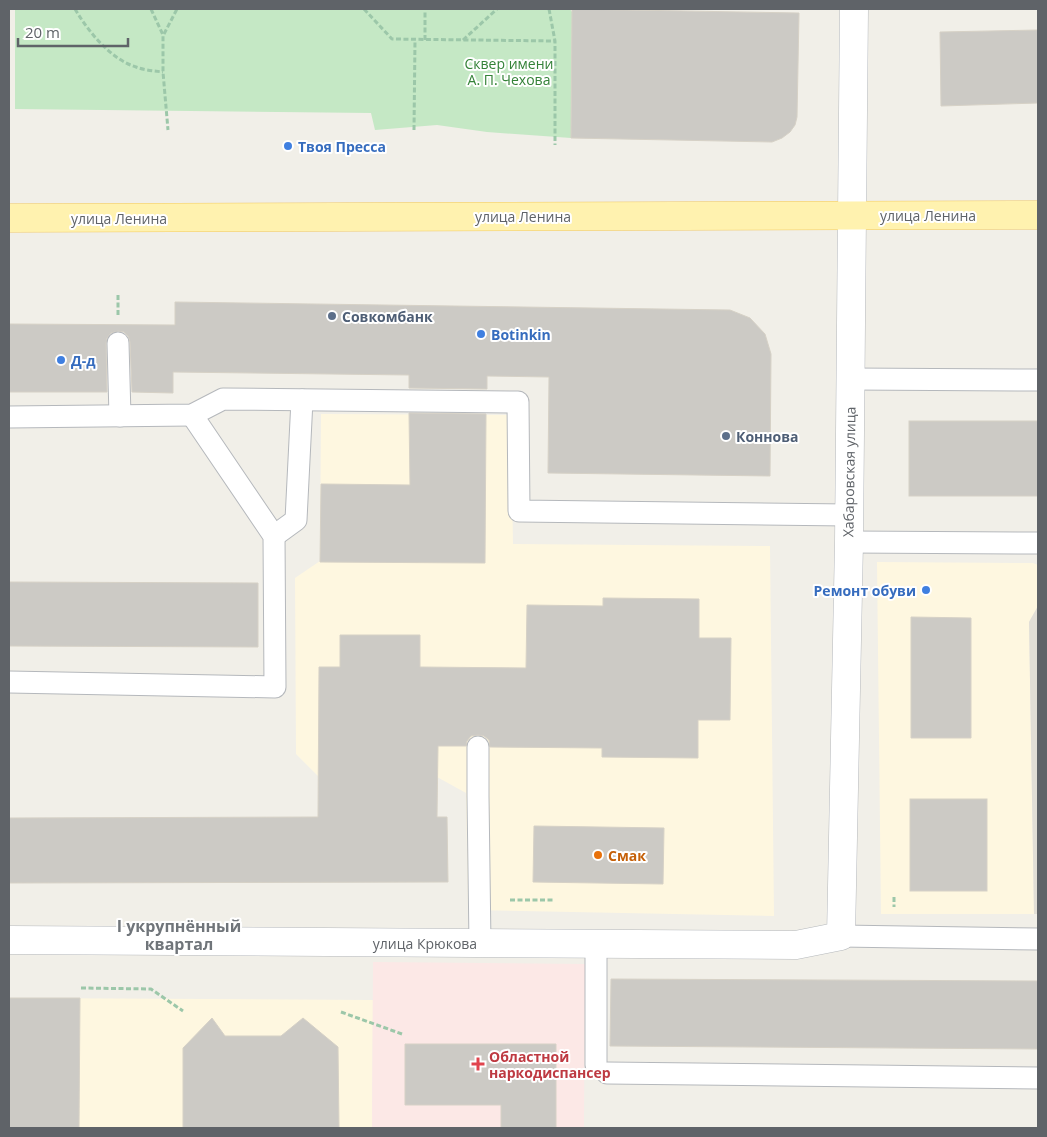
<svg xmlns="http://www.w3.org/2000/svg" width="1047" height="1137" font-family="'Open Sans',sans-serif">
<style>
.commercial{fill:#fef7e0}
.education{fill:#e1ded6}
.medical{fill:#fce8e6}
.green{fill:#c5e8c5}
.building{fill:#cccac5;stroke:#d6d1c6}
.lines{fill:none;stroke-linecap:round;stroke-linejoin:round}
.lane-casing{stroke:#b5b8bc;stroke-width:23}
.street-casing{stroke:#b5b8bc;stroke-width:29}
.secondary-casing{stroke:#b6babf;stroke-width:29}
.primary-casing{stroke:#f2c960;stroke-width:29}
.path{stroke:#9cc7a9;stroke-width:3;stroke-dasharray:5 2.5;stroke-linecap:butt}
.lane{stroke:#fff;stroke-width:21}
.street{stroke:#fff;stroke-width:28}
.secondary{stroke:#fff;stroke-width:28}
.primary{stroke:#fff2af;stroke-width:28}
.shop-dot{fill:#3f7fe0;stroke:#fff;stroke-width:2}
.service-dot{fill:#5c6f8a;stroke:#fff;stroke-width:2}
.food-dot{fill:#e8710a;stroke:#fff;stroke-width:2}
.health-dot{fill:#e0444e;stroke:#fff;stroke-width:2}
.labels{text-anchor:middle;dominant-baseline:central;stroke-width:4;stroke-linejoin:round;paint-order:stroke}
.park-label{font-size:14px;fill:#348238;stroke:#fff}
.shop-label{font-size:14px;font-weight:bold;fill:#366cbe;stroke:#fff;text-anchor:start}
.street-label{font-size:14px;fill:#5f6368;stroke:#fff}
.service-label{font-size:14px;font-weight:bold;fill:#4e5e75;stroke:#fff;text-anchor:start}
.food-label{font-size:14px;font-weight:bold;fill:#c56008;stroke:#fff;text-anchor:start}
.health-label{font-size:14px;font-weight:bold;fill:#be3a42;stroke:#fff;text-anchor:start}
.quarter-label{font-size:16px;font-weight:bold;fill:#70757a;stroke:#fff}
</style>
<rect width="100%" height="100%" fill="#f1efe8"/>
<g class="commercial">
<polygon points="321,414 511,415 513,544 770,546 774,916 468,910 466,793 437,777 318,776 296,754 295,578 320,561"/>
<polygon points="877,562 1033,563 1038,565 1038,606 1029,622 1034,914 881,914"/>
<polygon points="9,998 373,1000 372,1128 9,1128"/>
</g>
<polygon class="education" points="1038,606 1038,914 1034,914 1029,622"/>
<polygon class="medical" points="373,962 585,964 584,1128 372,1128"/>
<polygon class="green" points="15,9 570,9 572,12 571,138 487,132 437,125 375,130 371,113 15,109"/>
<g class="building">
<polygon points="572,9 799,13 797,117 795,125 790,132 782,138 772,142 571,138"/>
<polygon points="1038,30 1038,103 941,106 940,32"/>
<polygon points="175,302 730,310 750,318 765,334 771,354 770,476 548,473 549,377 487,376 487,389 409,388 409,375 173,372 173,393 132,392 130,342 128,336 124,332 118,331 111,333 107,338 106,343 107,392 9,392 9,324 175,325"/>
<polygon points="409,413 486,414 485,563 320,562 321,484 410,485"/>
<rect x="909" y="421" width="129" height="75"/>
<polygon points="9,582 258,583 258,647 9,646"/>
<polygon points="603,598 699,599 699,638 731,638 730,720 698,720 698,758 602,757 602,748 490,747 489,740 484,736 478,735 471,736 467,741 466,746 438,746 437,817 447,817 448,882 9,883 9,818 318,817 319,667 340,667 340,635 420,635 420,667 526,668 527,605 603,606"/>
<polygon points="911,617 971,618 971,738 911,738"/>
<rect x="910" y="799" width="77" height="92"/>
<polygon points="534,826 664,828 663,884 533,882"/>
<polygon points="611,979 1038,981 1038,1049 610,1046"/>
<polygon points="9,998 80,998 79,1128 9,1128"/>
<polygon points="212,1018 225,1036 281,1036 303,1018 338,1047 339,1128 183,1128 183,1048"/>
<polygon points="405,1044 556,1044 556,1128 501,1128 501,1105 405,1105"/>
</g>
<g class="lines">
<defs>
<g id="lane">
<polyline points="118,343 120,416"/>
<polyline points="850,379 1038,380"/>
<polyline points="9,417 192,415 223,399 518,402 519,511 848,515"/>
<polyline points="274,536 296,520 302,400"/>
<polyline points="849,542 1038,543"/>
<polyline points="9,682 275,687 274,536 192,415"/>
<polyline points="478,747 478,796 480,944"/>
<polyline points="841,936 1038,939"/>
<polyline points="596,1065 596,944"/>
<polyline points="607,1073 1038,1078"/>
</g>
<polyline id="street" points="9,940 796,945 841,936 849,542 852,215"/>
<polyline id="secondary" points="852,215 854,9"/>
<polyline id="primary" points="9,218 1038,215"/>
</defs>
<use href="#lane" class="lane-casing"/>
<use href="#street" class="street-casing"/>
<use href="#secondary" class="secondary-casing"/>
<use href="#primary" class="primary-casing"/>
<g class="path">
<path d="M75,9C88,31 110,59 136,67C144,70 154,71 163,72"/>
<polyline points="151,9 163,35 163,72 168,130"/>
<polyline points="364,9 392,39 555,41"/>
<polyline points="549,9 555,41 555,145"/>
<polyline points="164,34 177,9"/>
<polyline points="425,40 425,9"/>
<polyline points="463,40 497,9"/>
<polyline points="414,130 415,40"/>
<polyline points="118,315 118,294"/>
<polyline points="894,897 894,907"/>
<polyline points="510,900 555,900"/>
<polyline points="81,988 151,989 183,1011"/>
<polyline points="341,1012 402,1034"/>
</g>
<use href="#lane" class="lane"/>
<use href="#street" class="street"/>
<use href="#secondary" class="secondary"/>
<use href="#primary" class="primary"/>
</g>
<g class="shop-dot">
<circle cx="288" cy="146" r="5"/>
<circle cx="481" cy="334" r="5"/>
<circle cx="61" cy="360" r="5"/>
<circle cx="926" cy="590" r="5"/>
</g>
<g class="service-dot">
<circle cx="332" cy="316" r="5"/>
<circle cx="726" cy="436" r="5"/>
</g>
<circle class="food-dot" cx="598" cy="855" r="5"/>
<path class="health-dot" d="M475.5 1056.5h5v5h5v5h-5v5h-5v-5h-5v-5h5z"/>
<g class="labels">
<g class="park-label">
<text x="509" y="63">Сквер имени<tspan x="509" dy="16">А. П. Чехова</tspan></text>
</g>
<g class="shop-label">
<text x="298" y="146">Твоя Пресса</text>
<text x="491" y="334">Botinkin</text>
<text x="71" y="360">Д-д</text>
<text x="916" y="590" text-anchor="end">Ремонт обуви</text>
</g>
<g class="street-label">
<text x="928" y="215">улица Ленина</text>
<text x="523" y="216">улица Ленина</text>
<text x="119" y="218">улица Ленина</text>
<text transform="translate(849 472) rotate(-89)">Хабаровская улица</text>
<text x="425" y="943">улица Крюкова</text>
</g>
<g class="service-label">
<text x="342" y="316">Совкомбанк</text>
<text x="736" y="436">Коннова</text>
</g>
<g class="food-label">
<text x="608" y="855">Смак</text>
</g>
<g class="health-label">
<text x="489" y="1056">Областной<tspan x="489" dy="16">наркодиспансер</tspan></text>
</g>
<g class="quarter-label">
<text x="179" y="926">I укрупнённый<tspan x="179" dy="18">квартал</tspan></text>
</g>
</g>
<rect width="1047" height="1137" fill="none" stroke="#5f6368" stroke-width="20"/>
<path d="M18 38v8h110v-8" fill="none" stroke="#5f6368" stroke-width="2.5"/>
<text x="25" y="38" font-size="15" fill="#5f6368" stroke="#ffffff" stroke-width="4" paint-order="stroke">20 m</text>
</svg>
